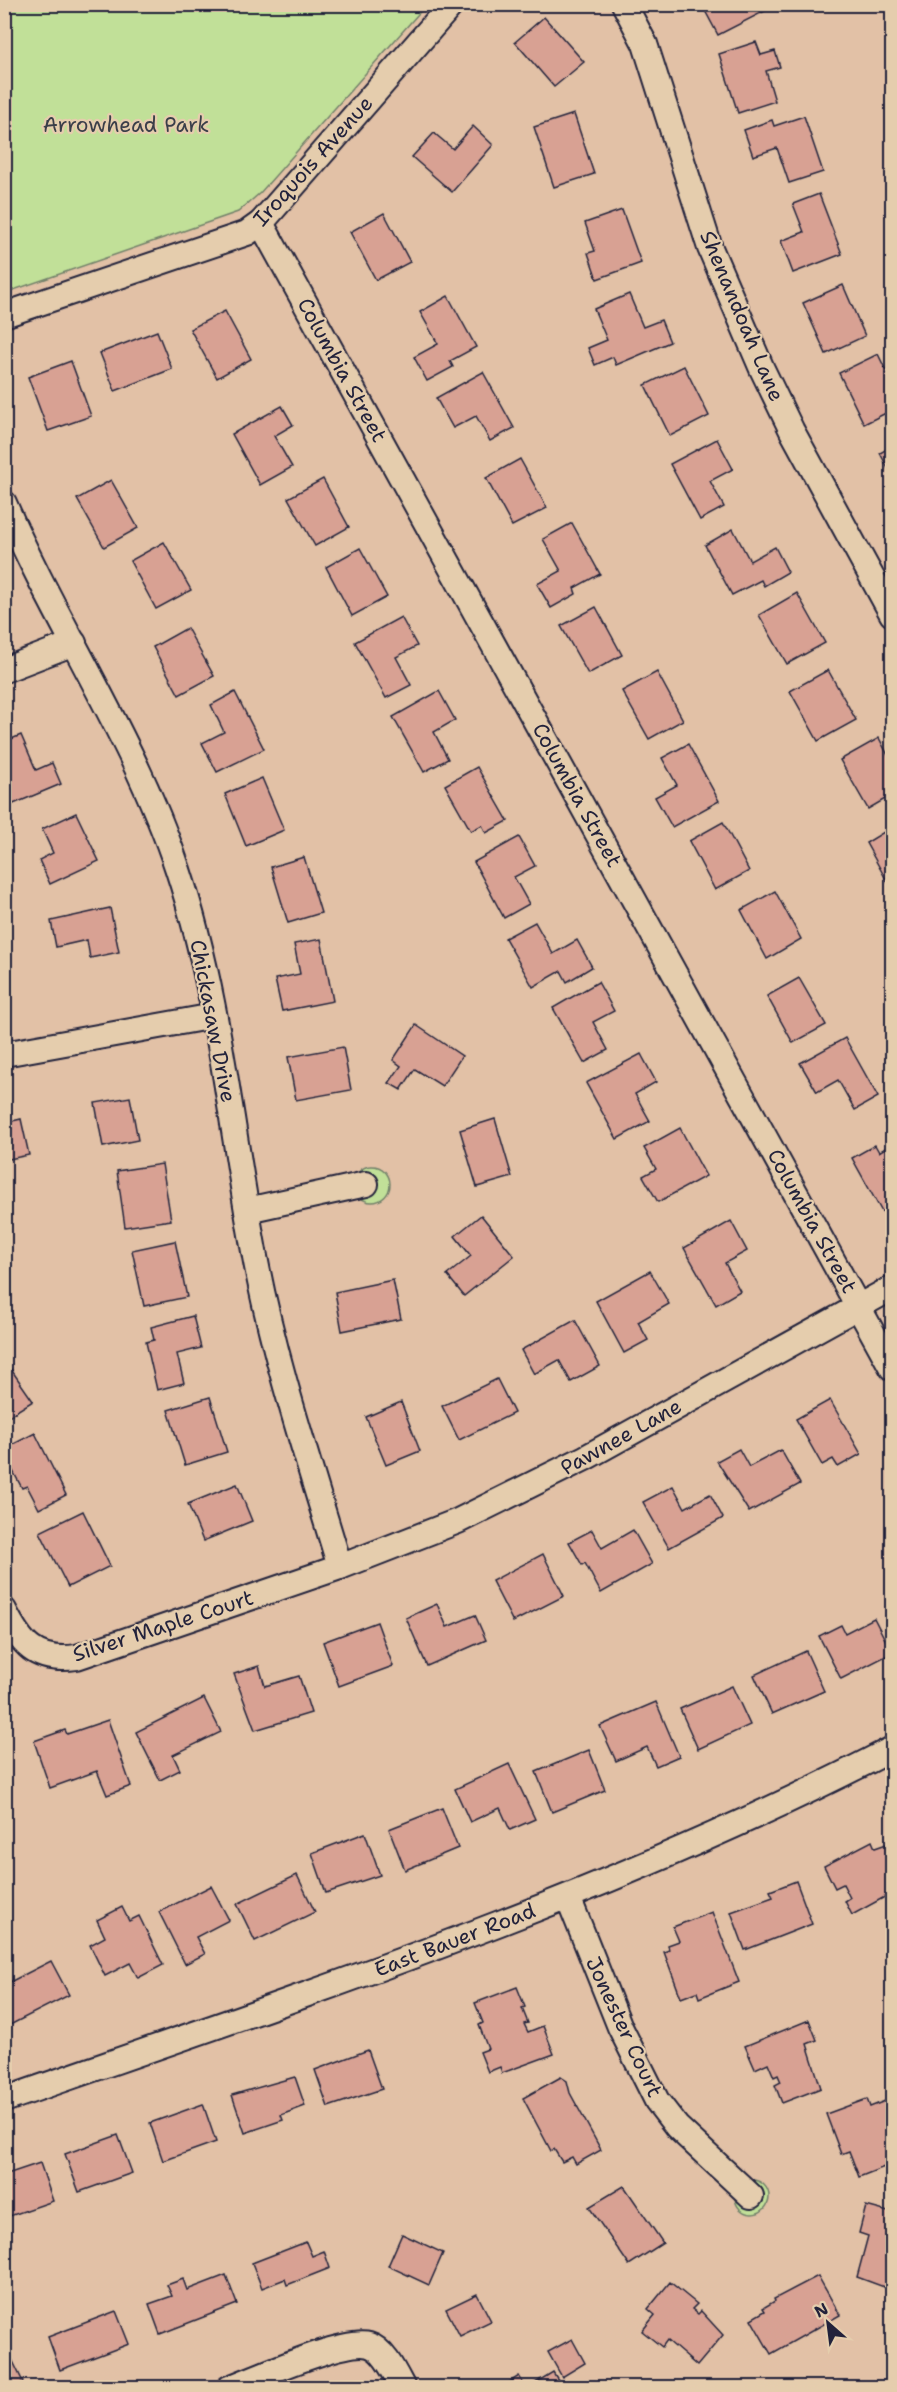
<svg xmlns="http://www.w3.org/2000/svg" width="897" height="2392" font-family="'Shantell Sans',sans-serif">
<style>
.green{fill:#c1e098;stroke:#72816a;stroke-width:1.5}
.building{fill:#d8a193;stroke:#22223b;stroke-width:1.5}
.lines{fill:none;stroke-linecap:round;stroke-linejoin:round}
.minor-casing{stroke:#22223b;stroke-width:28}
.minor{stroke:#e5cdad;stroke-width:24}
.labels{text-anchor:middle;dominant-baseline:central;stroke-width:4.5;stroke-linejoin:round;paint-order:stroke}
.park-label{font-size:21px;fill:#3a3e49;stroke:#e5cdad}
.street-label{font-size:21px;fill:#22223b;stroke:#e5cdad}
</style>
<rect width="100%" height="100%" fill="#e2c1a6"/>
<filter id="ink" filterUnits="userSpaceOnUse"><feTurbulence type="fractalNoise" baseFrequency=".0167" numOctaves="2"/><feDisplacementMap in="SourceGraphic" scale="12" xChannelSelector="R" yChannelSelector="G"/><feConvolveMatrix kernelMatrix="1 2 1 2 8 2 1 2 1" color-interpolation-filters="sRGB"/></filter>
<g filter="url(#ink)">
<g class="green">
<polygon points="4,5 5,4 426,5 260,193 238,212 5,293"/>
<circle cx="372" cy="1184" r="18"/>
<circle cx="752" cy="2197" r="17"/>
</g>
<g class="building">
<polygon points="762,4 765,11 718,35 702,5"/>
<polygon points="886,4 892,4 892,33"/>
<polygon points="544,17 584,62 554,87 515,42"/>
<polygon points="756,42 761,55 775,51 780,67 766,71 775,101 738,113 719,54"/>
<polygon points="574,114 594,174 554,187 534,127"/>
<polygon points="804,116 823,172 789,183 777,148 753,156 744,130 772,120 774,126"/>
<polygon points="473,126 493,145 452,192 412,157 434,133 453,149"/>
<polygon points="819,194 842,254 793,273 781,241 804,232 793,204"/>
<polygon points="622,210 641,263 597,279 588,253 595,251 585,223"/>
<polygon points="384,213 410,262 376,280 350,232"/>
<polygon points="843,285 865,336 826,354 803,303"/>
<polygon points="629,294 643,327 661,320 670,342 616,365 613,357 595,365 588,348 607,340 594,309"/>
<polygon points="448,296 476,347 450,361 453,367 427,381 414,357 438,344 420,312"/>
<polygon points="225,311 251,359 217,378 190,329"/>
<polygon points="157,331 172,369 115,391 100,353"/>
<polygon points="878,354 892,383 892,410 864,424 839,373"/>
<polygon points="71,361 91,416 48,431 28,377"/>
<polygon points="684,366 709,416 670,436 645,385"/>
<polygon points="483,372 514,428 490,441 476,416 453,428 436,398"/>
<polygon points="282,406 293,425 274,436 292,467 260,485 232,434"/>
<polygon points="717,439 733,469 710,481 724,507 700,520 670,464"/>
<polygon points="892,446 892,476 880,453"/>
<polygon points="520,459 547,508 512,526 486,478"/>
<polygon points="323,479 349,527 315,546 288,498"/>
<polygon points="111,480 138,528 104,547 77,499"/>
<polygon points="572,523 600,574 574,588 576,594 551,608 537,584 561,571 543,539"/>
<polygon points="733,529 750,561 775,547 788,572 764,586 761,580 732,595 705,545"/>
<polygon points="164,542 191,590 156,609 130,561"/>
<polygon points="360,548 387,597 352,616 326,567"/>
<polygon points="797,593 825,643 787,664 759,615"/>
<polygon points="596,607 622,655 588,674 561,626"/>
<polygon points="401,617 417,646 396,657 411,685 386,698 355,642"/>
<polygon points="187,628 214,676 179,695 153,647"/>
<polygon points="828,670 856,720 818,741 790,691"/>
<polygon points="657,672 683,720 649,739 622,691"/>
<polygon points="439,691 455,720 434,732 448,759 424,772 393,717"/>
<polygon points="235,692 264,749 217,772 202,743 224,732 211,705"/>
<polygon points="21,735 36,770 52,763 61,784 11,805 4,789 4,742"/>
<polygon points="879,738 892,763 892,795 868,809 840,760"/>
<polygon points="688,744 719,801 672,827 655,797 677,785 662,758"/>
<polygon points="477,767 508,821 486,833 482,825 471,831 445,785"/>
<polygon points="262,778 284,830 246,846 225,794"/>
<polygon points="76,813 99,861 50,884 39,860 53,853 42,829"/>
<polygon points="723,822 749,871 715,890 689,841"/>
<polygon points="892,827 892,890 866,843"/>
<polygon points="519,837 535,866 514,877 529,904 504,918 474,862"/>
<polygon points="304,857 321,913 288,923 271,867"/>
<polygon points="775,891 801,939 767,959 741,910"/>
<polygon points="110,908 119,952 90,958 87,940 56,947 51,921"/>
<polygon points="535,922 553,954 577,940 592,967 567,982 561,971 533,987 505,938"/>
<polygon points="321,939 333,1001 282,1011 275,979 300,974 294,944"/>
<polygon points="799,978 826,1025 793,1043 767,996"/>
<polygon points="598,982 614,1011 593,1022 608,1050 584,1063 553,1008"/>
<polygon points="416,1025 462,1056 442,1086 415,1069 401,1090 389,1083 401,1066 393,1060"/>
<polygon points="845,1038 878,1097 855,1110 838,1080 817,1092 800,1063"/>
<polygon points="343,1047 351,1090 296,1100 288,1057"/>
<polygon points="641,1054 656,1082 635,1094 650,1121 617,1139 586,1083"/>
<polygon points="130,1097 138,1140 103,1147 95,1103"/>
<polygon points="21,1119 29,1155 4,1160 4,1123"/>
<polygon points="495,1119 512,1177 477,1187 460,1130"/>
<polygon points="680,1128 706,1176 658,1202 643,1176 656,1169 644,1148"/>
<polygon points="875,1145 879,1152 890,1145 892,1149 892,1206 882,1212 852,1158"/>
<polygon points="162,1164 171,1220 125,1227 117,1171"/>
<polygon points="481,1215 514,1256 464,1296 447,1275 471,1256 455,1236"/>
<polygon points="731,1221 747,1251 725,1263 740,1291 716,1305 684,1248"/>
<polygon points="175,1241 187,1297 144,1306 132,1250"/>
<polygon points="650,1271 669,1304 638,1322 648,1340 624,1353 596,1301"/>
<polygon points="393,1280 401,1319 342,1331 335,1292"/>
<polygon points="193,1316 201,1348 177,1354 184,1383 157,1390 146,1342 154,1340 151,1327"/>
<polygon points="575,1320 600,1366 571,1382 559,1360 534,1374 521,1350"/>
<polygon points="8,1365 33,1401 4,1419 4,1366"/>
<polygon points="497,1379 514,1413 459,1440 442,1406"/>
<polygon points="210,1397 227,1452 185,1465 168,1410"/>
<polygon points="830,1400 861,1454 838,1467 833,1459 822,1465 796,1419"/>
<polygon points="401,1402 420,1451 386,1465 366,1417"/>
<polygon points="35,1433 66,1495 39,1509 27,1486 22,1488 4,1454 4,1449"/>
<polygon points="739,1449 749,1467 781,1450 800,1484 749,1512 717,1461"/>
<polygon points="237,1484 252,1521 203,1541 188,1504"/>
<polygon points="673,1486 685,1508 710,1494 723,1518 669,1548 643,1502"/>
<polygon points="83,1511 110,1566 68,1587 40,1532"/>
<polygon points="592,1530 602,1548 633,1530 652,1564 601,1593 585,1563 582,1565 569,1542"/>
<polygon points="543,1554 564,1596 513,1622 492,1581"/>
<polygon points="437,1604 447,1627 475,1615 486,1640 427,1666 406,1618"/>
<polygon points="874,1618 892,1653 841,1679 819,1636 841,1625 845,1633"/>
<polygon points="377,1622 393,1666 339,1686 323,1642"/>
<polygon points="806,1651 824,1691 772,1714 754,1675"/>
<polygon points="259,1666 265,1686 299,1676 311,1713 255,1730 234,1674"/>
<polygon points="732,1686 750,1725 698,1749 680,1709"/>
<polygon points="204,1698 221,1732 173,1755 180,1770 160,1780 136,1732"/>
<polygon points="656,1702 679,1756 656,1766 647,1747 616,1761 600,1726"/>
<polygon points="108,1720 131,1786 107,1795 97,1771 50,1788 34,1741 65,1730 67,1734"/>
<polygon points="589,1750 605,1790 552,1812 536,1772"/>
<polygon points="509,1764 535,1819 510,1830 500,1808 470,1822 455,1789"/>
<polygon points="442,1808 458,1848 405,1870 389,1829"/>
<polygon points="365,1833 380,1875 326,1893 312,1853"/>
<polygon points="872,1841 875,1848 892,1842 892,1893 852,1915 845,1901 850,1898 843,1884 835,1888 824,1866"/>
<polygon points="297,1875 315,1912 255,1941 237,1904"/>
<polygon points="796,1881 812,1924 745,1950 731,1912 773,1897 770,1891"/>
<polygon points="211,1886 229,1920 196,1937 205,1954 185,1964 159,1912"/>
<polygon points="122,1907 129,1921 139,1916 163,1965 138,1978 130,1963 105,1976 90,1945 105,1937 97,1920"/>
<polygon points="712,1912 739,1982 699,1998 697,1992 681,1998 664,1952 669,1950 668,1945 679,1941 673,1927"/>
<polygon points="51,1961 69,1995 4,2028 4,1985"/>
<polygon points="517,1987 525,2007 522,2008 528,2023 524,2024 528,2032 543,2026 554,2054 502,2073 500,2067 488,2072 480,2052 488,2049 479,2025 483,2023 475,2003"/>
<polygon points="809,2020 817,2040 807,2044 821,2088 782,2103 775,2085 781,2082 778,2075 774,2077 768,2063 755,2069 745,2046"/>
<polygon points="368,2050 382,2089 328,2107 315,2070"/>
<polygon points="295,2077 305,2106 281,2115 283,2120 245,2133 232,2095"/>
<polygon points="561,2077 567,2081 570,2093 601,2150 576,2164 572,2157 562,2162 554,2149 551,2151 523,2098"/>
<polygon points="867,2099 870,2107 885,2101 892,2121 892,2164 859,2177 849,2151 841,2154 826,2114"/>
<polygon points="203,2104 216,2142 163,2161 150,2123"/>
<polygon points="118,2135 132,2173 79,2192 65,2154"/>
<polygon points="40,2163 53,2201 4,2218 4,2175"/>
<polygon points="624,2186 663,2243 629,2265 589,2207"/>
<polygon points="866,2206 892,2213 892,2290 857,2277 868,2236 859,2233"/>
<polygon points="402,2234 443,2253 429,2285 388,2266"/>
<polygon points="306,2242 312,2256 324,2251 330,2268 287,2285 285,2279 262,2288 252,2263"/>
<polygon points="226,2275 237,2304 160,2334 149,2304 172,2296 167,2285 183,2279 187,2290"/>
<polygon points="818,2276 840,2315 771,2354 751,2319 765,2311 763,2308 775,2301 774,2299"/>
<polygon points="670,2282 697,2304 692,2309 698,2314 701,2311 723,2335 697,2366 667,2340 662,2347 642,2331 655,2315 648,2309"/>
<polygon points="477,2294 491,2321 460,2336 446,2309"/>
<polygon points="116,2311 129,2344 60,2370 48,2337"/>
<polygon points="572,2339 585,2363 562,2377 548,2352"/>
<polygon points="4,2343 23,2382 13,2388 4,2388"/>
<polygon points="553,2372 563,2388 527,2388"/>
<polygon points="519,2376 526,2388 500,2388"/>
</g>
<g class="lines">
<defs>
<g id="minor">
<polyline points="624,4 645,44 710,248 762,369 792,431 892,614"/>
<polyline points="261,223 892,1368"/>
<polyline points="4,315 247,233 261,223 452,4"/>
<path d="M4,503C58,628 135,740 178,870C220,997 231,1131 256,1262C276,1366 310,1466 340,1567"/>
<polyline points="4,670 74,643"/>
<polyline points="4,1054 214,1016"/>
<polyline points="247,1210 366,1184"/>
<path d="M4,1610C21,1644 35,1663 77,1657L340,1567L458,1521L585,1458L892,1288"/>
<polyline points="568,1897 620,2027 657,2101 677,2127 751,2196"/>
<path d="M4,2100C305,1995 609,1896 892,1749"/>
<path d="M229,2388C256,2378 344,2338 369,2345C384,2349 396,2375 403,2388"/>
</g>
</defs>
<use href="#minor" class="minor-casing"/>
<use href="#minor" class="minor"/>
</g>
</g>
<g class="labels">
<g class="park-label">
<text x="126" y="125">Arrowhead Park</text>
</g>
<g class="street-label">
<text transform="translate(313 161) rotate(-48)">Iroquois Avenue</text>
<text transform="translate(742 316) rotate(67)">Shenandoah Lane</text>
<text transform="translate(342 370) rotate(61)">Columbia Street</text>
<text transform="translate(577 795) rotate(61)">Columbia Street</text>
<text transform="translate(213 1021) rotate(79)">Chickasaw Drive</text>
<text transform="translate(812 1221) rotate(61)">Columbia Street</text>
<text transform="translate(621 1437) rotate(-29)">Pawnee Lane</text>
<text transform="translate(163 1626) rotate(-18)">Silver Maple Court</text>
<text transform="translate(455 1940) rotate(-21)">East Bauer Road</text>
<text transform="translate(624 2027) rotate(65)">Jonester Court</text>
</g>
</g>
<rect width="897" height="2392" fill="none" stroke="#e5cdad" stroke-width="24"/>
<rect x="12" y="12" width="873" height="2368" fill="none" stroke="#22223b" stroke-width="2" filter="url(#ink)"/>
<g transform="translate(828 2323) rotate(332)" stroke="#e5cdad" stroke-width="4.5" paint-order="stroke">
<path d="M0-4.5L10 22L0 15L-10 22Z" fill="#22223b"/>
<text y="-9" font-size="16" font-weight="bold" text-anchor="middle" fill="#22223b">N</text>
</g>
</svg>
